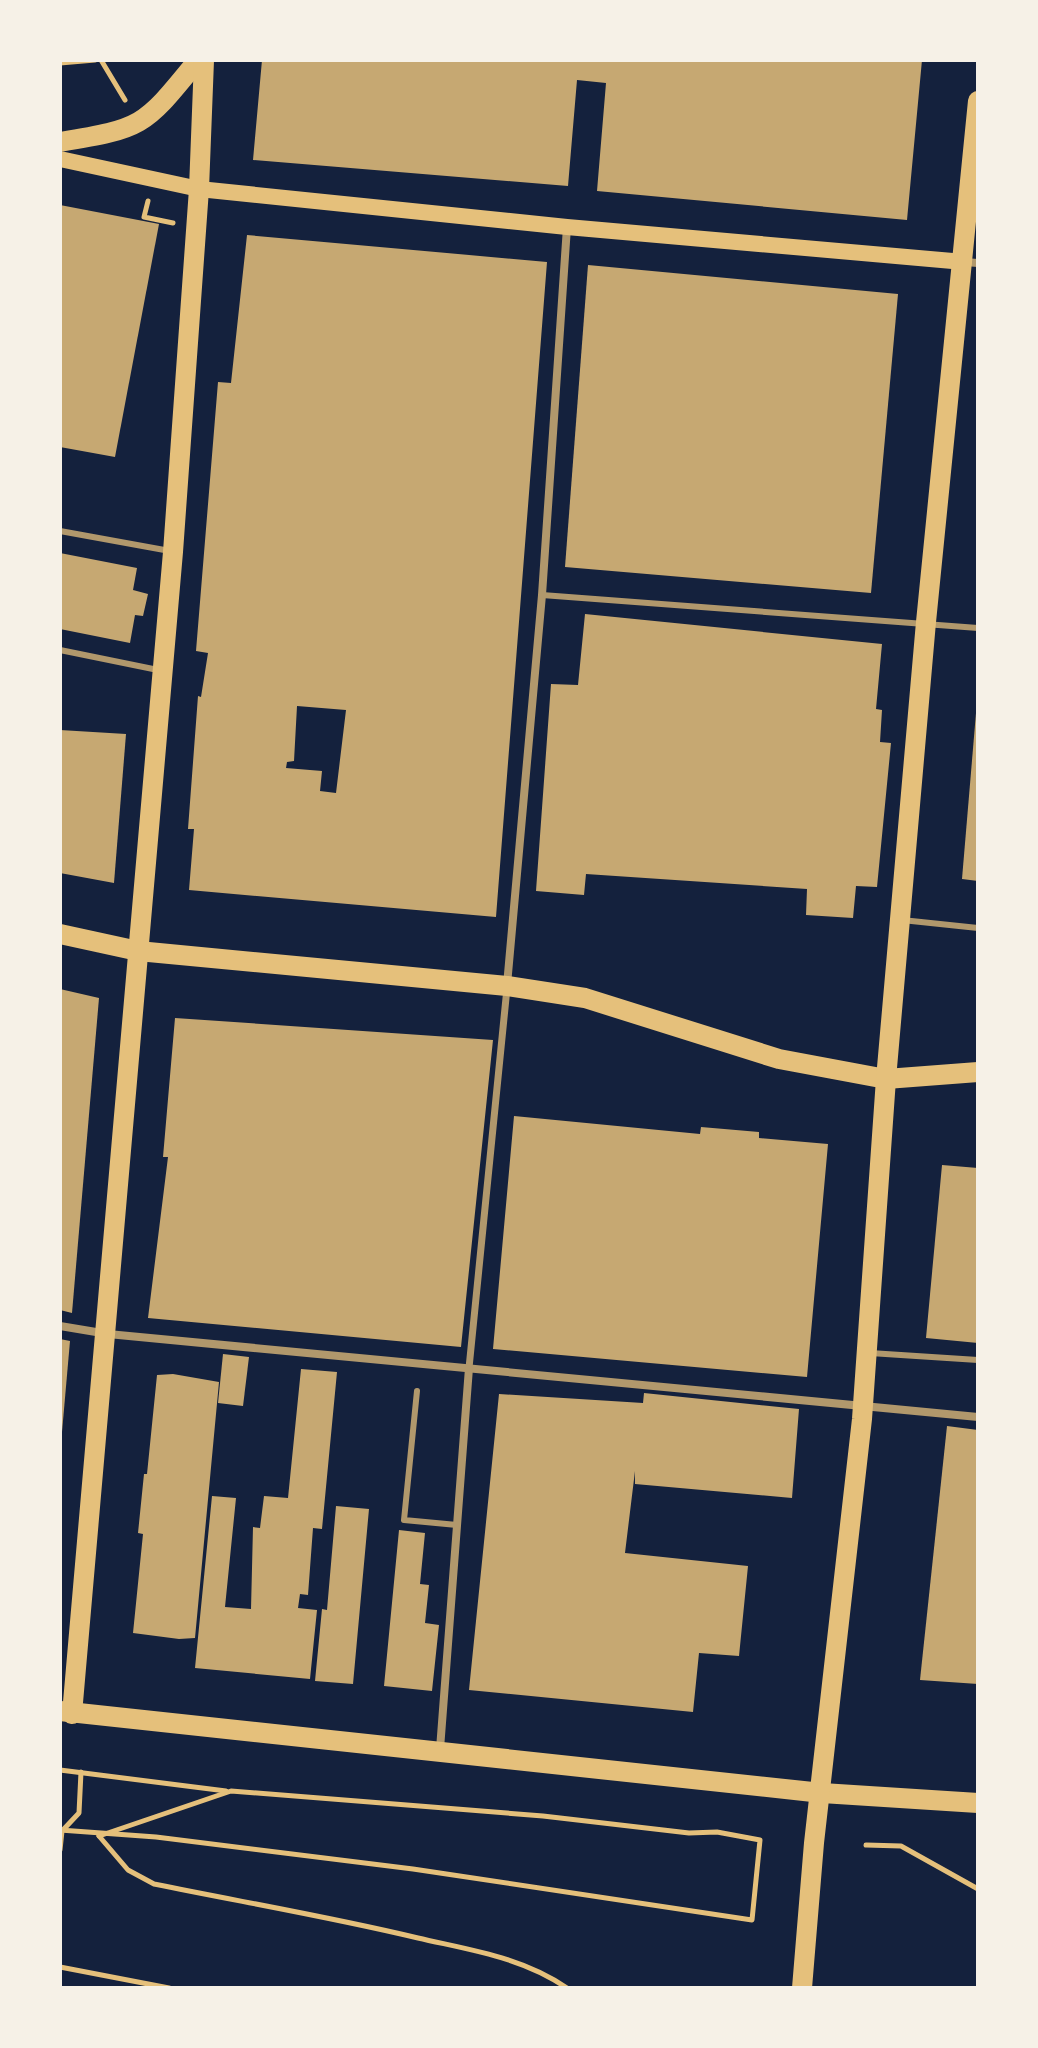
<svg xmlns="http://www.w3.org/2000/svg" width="1038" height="2048" font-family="Inter,sans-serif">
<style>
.building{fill:#c6a872;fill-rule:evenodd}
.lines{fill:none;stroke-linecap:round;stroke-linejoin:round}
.path{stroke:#e5c07b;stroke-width:5}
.service{stroke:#b1986c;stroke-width:6}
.pedestrian{stroke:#b1986c;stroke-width:7}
.minor{stroke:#b1986c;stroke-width:8}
.secondary{stroke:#e5c07b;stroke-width:16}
.primary{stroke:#e5c07b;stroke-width:20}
</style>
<rect width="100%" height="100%" fill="#14213d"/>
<g class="building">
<polygon points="262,60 922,60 907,220 597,191 606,83 577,80 568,186 253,160"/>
<polygon points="60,205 159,224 115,457 60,447"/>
<path d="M247,235L547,262L496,917L189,890L194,829H188L198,696L201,697L208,653L196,651L218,382L231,383ZM297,706L346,710L336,793L320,791L322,771L286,768L287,762L294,761Z"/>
<polygon points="588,265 898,294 871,593 565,567"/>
<polygon points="60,553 137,568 133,590 148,594 143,616 135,615 130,643 60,629"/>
<polygon points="585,614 882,644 876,709 882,710 880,742 891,743 877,887 856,886 853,918 806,915 807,889 586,874 584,895 536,891 551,684 578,685"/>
<polygon points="976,713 978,713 978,881 962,879"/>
<polygon points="60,730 126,734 114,883 60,873"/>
<polygon points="60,989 99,998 72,1313 60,1310"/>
<polygon points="175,1018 493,1040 461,1347 148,1318 168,1157 163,1157"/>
<polygon points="514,1116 700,1134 701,1127 759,1132 759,1138 828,1144 807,1377 493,1349"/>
<polygon points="942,1165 978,1168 978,1343 926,1338"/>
<polygon points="60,1339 70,1341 62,1432 60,1432"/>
<polygon points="223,1354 249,1357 243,1406 218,1403"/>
<polygon points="301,1369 337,1372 322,1529 313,1528 308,1595 300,1594 298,1608 317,1610 310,1679 195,1668 212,1496 236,1498 225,1607 251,1609 253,1527 260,1528 264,1496 288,1498"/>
<polygon points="173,1374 219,1382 195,1638 179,1639 133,1633 143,1534 138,1533 144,1474 147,1474 157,1375"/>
<polygon points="644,1393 799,1409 792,1498 635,1484 635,1471 625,1553 748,1566 739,1656 699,1653 693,1712 469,1690 499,1394 643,1403"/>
<polygon points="947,1426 978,1430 978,1684 920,1680"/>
<polygon points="336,1506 369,1509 353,1684 315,1681 322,1609 327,1610"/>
<polygon points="399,1530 425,1533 420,1584 429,1585 425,1623 439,1625 432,1691 384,1686"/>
</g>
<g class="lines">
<g class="path">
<polyline points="101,60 125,100"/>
<polyline points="60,63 95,60"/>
<polyline points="148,201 144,217 173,223"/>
<polyline points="60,1770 226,1791"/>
<polyline points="60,1830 156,1837 413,1869 752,1920 760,1840 717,1832 689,1833 543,1816 231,1791 99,1836"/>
<path d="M99,1836L128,1870L154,1884C242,1902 331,1917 418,1938C470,1950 522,1957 567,1988"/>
<polyline points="866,1845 901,1846 978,1889"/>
<polyline points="60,1850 62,1831 79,1813 81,1772"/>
<polyline points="60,1967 169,1988"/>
</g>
<g class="service">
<polyline points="60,531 170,551"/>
<polyline points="542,595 978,628"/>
<polyline points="60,650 158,670"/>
<polyline points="902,920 978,928"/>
<polyline points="870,1353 978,1360"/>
<polyline points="417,1391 404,1520 457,1525"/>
</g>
<polyline class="pedestrian" points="469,1368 507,988"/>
<g class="minor">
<polyline points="964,262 978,263"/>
<polyline points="507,985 542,595 567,227"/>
<polyline points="60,1326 108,1334 978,1417"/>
<polyline points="440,1749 469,1368"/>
</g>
<polyline class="secondary" points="60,159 199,189 567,227 964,262"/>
<g class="primary">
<path d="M60,142C145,128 144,126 198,60"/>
<polyline points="60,934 138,951 507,986 585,998 779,1059 886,1079 978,1072"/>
<polyline points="60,1711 822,1793 978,1803"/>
<polyline points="72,1714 173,552 199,189 204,60"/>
<polyline points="802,1988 814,1843 862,1419 886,1079 926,622 978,101"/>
</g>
</g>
<rect width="1038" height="2048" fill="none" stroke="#f6f1e7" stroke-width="124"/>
</svg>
